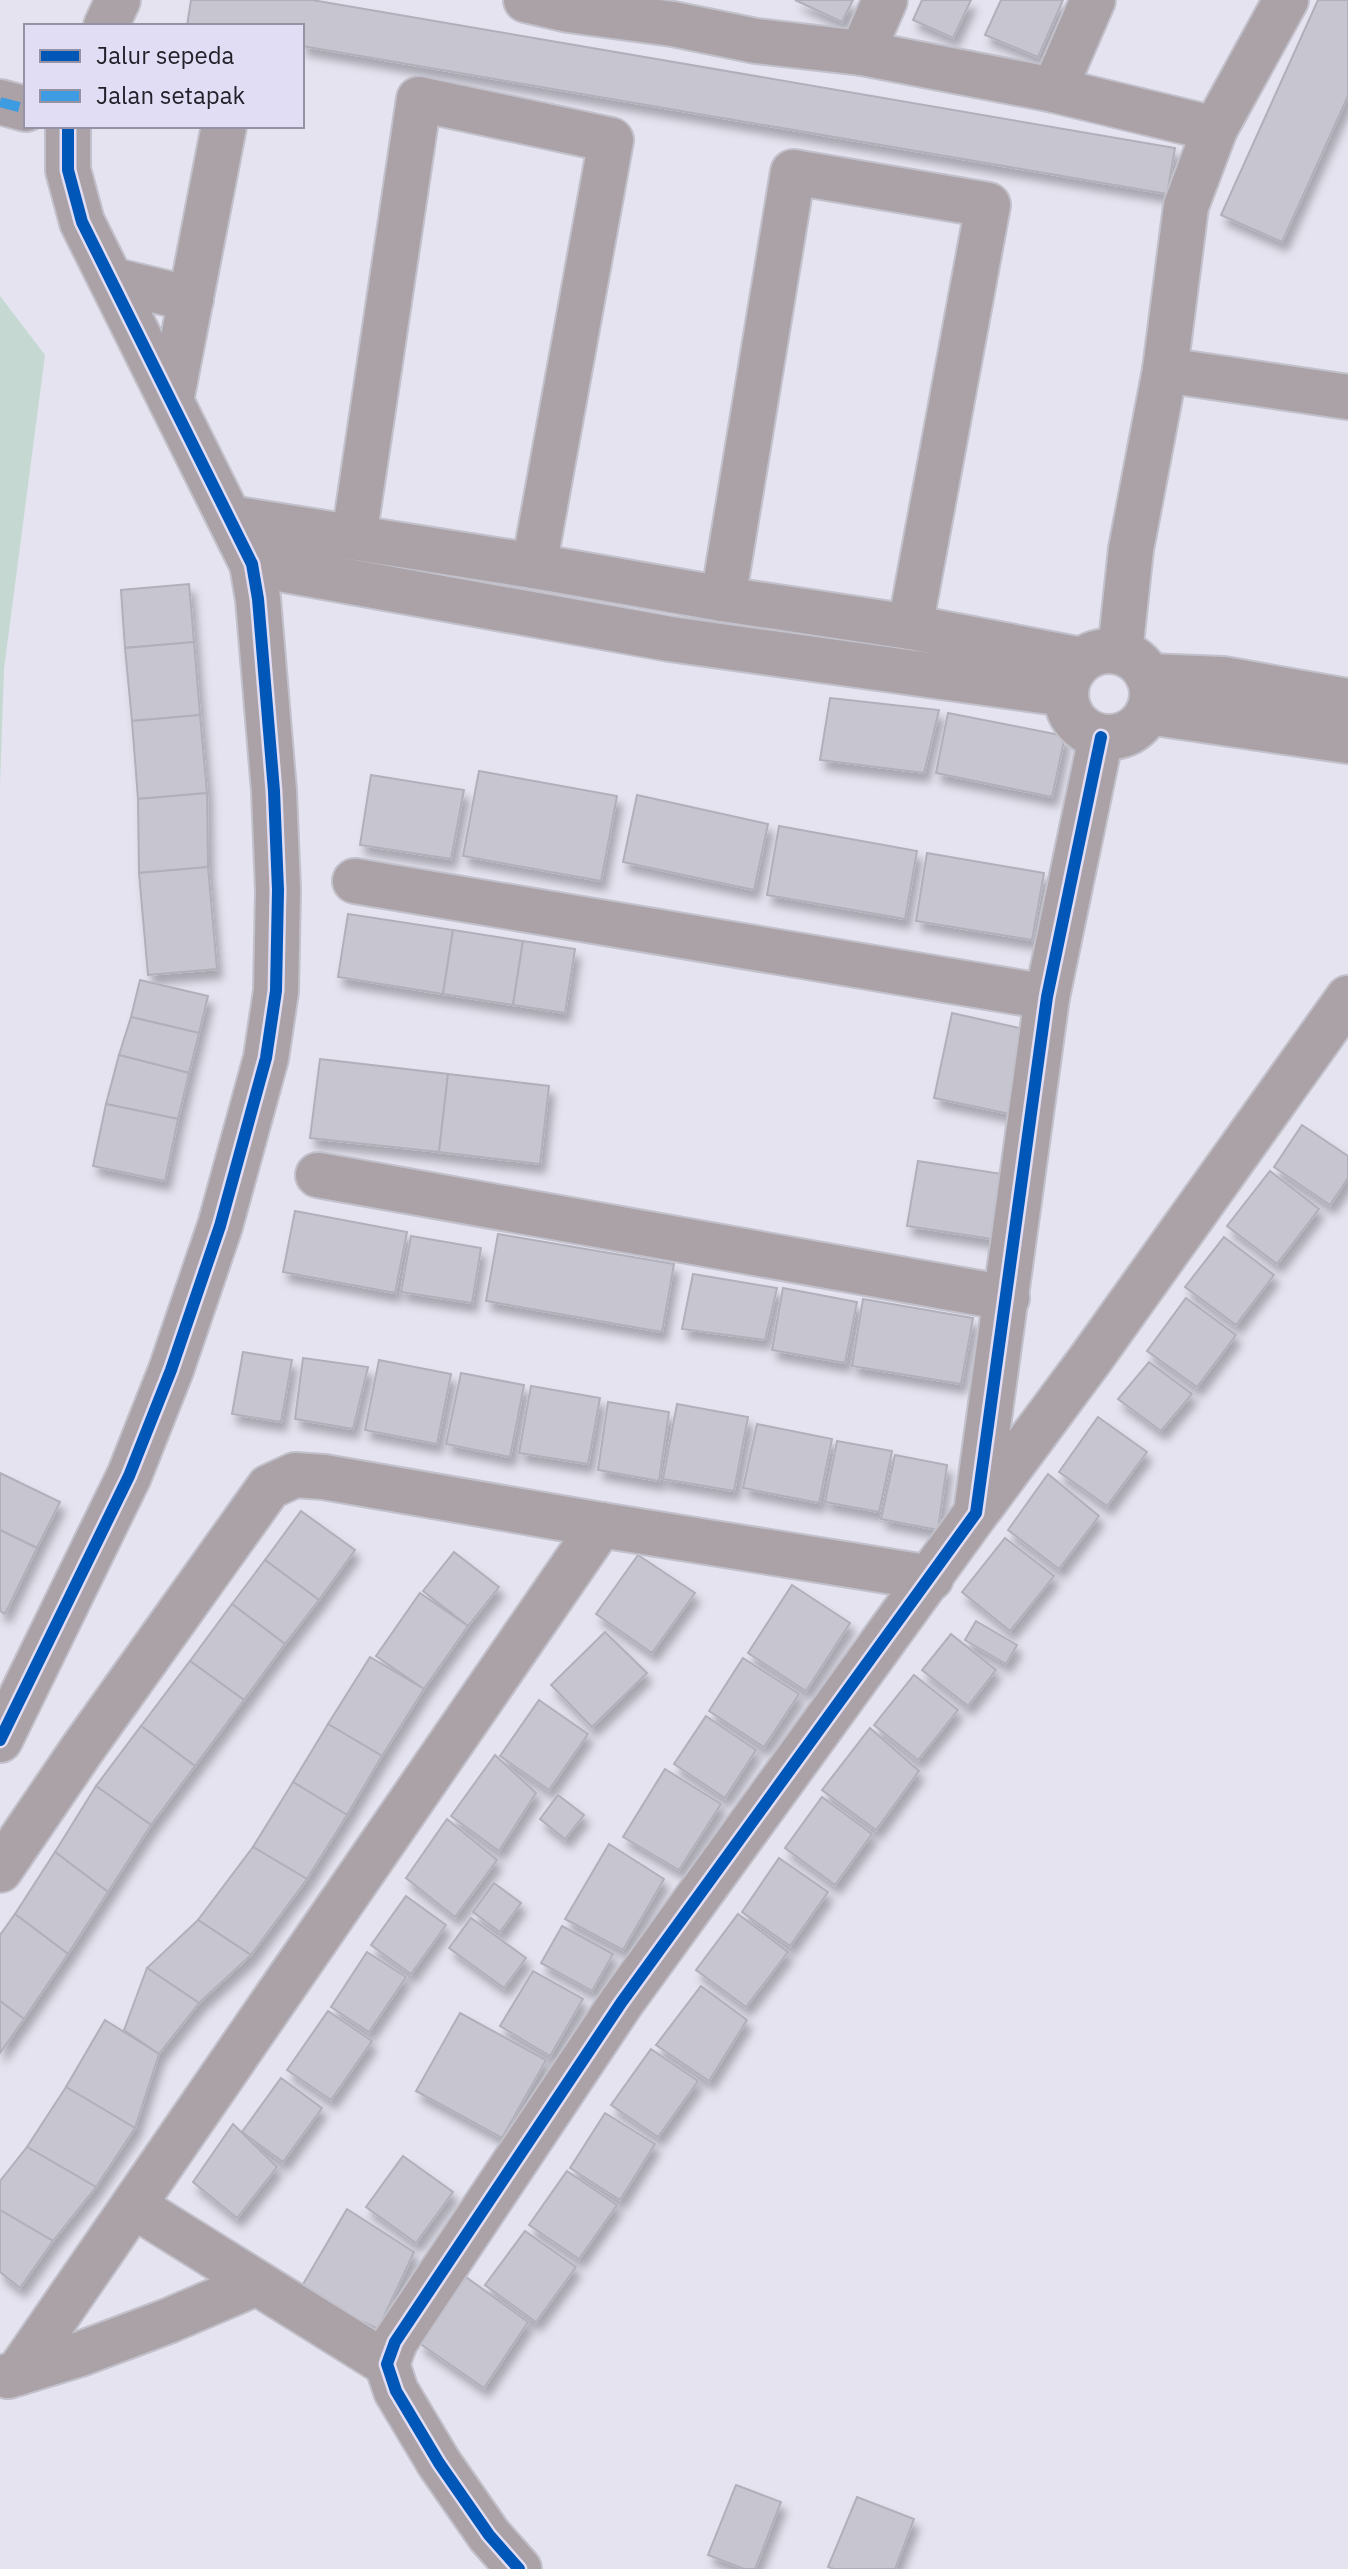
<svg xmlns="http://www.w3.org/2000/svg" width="1348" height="2569" font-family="'IBM Plex Sans',sans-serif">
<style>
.green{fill:#c5d9d2}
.building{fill:#c7c6d0;stroke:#b1b0ba;stroke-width:2;filter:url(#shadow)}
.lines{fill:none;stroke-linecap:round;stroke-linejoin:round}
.street-casing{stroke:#c2c1cb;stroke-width:48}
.street{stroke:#aaa2a7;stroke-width:44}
.quiet{stroke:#3c9be1;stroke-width:10;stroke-dasharray:20 10;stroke-linecap:butt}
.cycleway-casing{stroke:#e1ddf5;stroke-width:17}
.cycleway{stroke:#0057b8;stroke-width:12}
</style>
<defs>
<filter id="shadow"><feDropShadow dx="5" dy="9" stdDeviation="4" flood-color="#0004"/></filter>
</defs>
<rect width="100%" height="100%" fill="#e4e3ef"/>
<polygon class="green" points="0,296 45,355 4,669 0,786"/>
<g class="building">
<polygon points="191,0 312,0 1175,148 1167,194 302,46 302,26 187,26"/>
<polygon points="795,0 853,0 842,22"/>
<polygon points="922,0 971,0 953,38 913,20"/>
<polygon points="1001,0 1063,0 1038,57 985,35"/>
<polygon points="1318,0 1348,0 1348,96 1282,242 1221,215"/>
<polygon points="189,584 194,642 125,648 121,590"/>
<polygon points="194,642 200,715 132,721 125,648"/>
<polygon points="830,698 939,710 924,773 820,760"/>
<polygon points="948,713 1065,736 1052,797 936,773"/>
<polygon points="200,715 207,793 138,799 132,721"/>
<polygon points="479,771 617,796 601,881 463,856"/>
<polygon points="371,775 464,790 451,859 360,845"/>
<polygon points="207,793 208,867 139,873 138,799"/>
<polygon points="637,795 768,824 754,890 623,862"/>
<polygon points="779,826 917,851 905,919 767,895"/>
<polygon points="927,853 1044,873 1032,940 916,921"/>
<polygon points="208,867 217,969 148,975 139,873"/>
<polygon points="348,914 453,930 443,994 338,977"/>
<polygon points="453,930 523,941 513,1005 443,994"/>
<polygon points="523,941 575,949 565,1013 513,1005"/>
<polygon points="140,980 208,996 199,1033 131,1017"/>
<polygon points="952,1013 1028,1030 1010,1114 934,1098"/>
<polygon points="131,1017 199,1033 189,1073 119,1055"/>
<polygon points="119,1055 189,1073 178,1119 106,1104"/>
<polygon points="320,1059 448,1074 439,1152 310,1138"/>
<polygon points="448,1074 549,1086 540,1164 439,1152"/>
<polygon points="106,1104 178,1119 165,1181 93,1166"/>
<polygon points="1302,1125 1348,1156 1348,1178 1330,1205 1274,1167"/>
<polygon points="918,1161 1002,1174 992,1239 907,1226"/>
<polygon points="1270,1171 1319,1209 1277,1264 1227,1226"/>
<polygon points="295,1211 407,1232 395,1293 283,1272"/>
<polygon points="498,1234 674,1264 662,1332 486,1301"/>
<polygon points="411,1236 481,1248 472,1303 401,1292"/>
<polygon points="1224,1237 1274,1275 1236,1325 1185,1287"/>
<polygon points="693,1274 777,1288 765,1340 682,1329"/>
<polygon points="783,1288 857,1302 845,1363 772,1350"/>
<polygon points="1186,1298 1236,1335 1197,1387 1147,1351"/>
<polygon points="863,1299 973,1318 961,1384 852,1366"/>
<polygon points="243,1352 292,1360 281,1422 232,1414"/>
<polygon points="303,1358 368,1367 353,1429 295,1419"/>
<polygon points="379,1360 451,1374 437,1444 365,1430"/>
<polygon points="1149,1362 1192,1394 1161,1431 1118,1399"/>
<polygon points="461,1373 524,1385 510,1457 446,1444"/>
<polygon points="531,1386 600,1398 588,1464 519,1453"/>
<polygon points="608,1402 669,1412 659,1481 598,1470"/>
<polygon points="677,1404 748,1417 734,1491 663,1479"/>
<polygon points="1098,1417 1147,1452 1107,1506 1059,1472"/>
<polygon points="757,1424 832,1439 819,1503 743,1488"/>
<polygon points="837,1441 892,1451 879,1512 825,1502"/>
<polygon points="895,1455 947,1465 938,1530 881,1519"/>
<polygon points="0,1473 60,1502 37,1548 0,1530"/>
<polygon points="1048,1474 1099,1516 1059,1569 1008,1530"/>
<polygon points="301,1511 355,1550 319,1600 265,1560"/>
<polygon points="0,1530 37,1548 5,1614 0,1611"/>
<polygon points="1005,1538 1054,1576 1010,1631 962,1592"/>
<polygon points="454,1552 499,1587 468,1626 423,1591"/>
<polygon points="638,1555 695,1593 652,1653 596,1614"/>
<polygon points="265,1560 319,1600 285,1644 232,1604"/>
<polygon points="792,1585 850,1623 806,1691 748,1653"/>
<polygon points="420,1593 468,1626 424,1689 376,1656"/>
<polygon points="232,1604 285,1644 244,1700 190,1661"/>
<polygon points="976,1621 1017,1645 1006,1664 965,1640"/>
<polygon points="605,1632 647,1673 592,1727 551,1685"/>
<polygon points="951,1634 996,1670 968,1706 922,1670"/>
<polygon points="370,1657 424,1689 382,1756 328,1724"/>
<polygon points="743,1658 799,1694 764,1747 709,1711"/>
<polygon points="190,1661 244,1700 195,1766 141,1726"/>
<polygon points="914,1675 958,1710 918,1760 874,1725"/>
<polygon points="539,1700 588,1734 549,1790 500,1756"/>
<polygon points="706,1716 756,1750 725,1798 674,1764"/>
<polygon points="328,1724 382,1756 347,1815 293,1782"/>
<polygon points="141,1726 195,1766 151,1825 96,1786"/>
<polygon points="870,1728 919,1771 876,1830 822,1790"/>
<polygon points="495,1755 536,1793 499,1851 451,1816"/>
<polygon points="665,1769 721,1804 679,1870 623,1837"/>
<polygon points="293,1782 347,1815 307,1879 253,1847"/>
<polygon points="96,1786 151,1825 108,1892 55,1852"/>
<polygon points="558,1795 584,1815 565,1839 540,1819"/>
<polygon points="822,1797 872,1834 835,1885 785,1848"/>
<polygon points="447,1819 497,1860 455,1917 406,1878"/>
<polygon points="609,1844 664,1879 623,1950 565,1919"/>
<polygon points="253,1847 307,1879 251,1955 198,1920"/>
<polygon points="55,1852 108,1892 68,1954 15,1914"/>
<polygon points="779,1858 828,1892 790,1946 742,1912"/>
<polygon points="494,1883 521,1903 500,1932 473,1912"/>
<polygon points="406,1896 446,1925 411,1974 371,1945"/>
<polygon points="15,1914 68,1954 24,2019 0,2001 0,1935"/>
<polygon points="738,1914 788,1952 746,2007 696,1970"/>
<polygon points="471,1918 526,1958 504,1988 449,1948"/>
<polygon points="198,1920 251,1955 199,2003 147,1968"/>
<polygon points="562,1926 613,1954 592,1991 541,1963"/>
<polygon points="367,1952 406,1977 369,2032 331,2007"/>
<polygon points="147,1968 199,2003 159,2054 124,2030"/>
<polygon points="533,1971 583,1999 550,2056 500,2026"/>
<polygon points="701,1986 747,2020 709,2081 656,2045"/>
<polygon points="0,2001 24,2019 0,2053"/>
<polygon points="328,2011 372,2041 331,2100 287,2070"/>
<polygon points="460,2013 546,2060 502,2138 416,2091"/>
<polygon points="105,2020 159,2054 135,2128 66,2087"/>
<polygon points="651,2049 698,2081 658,2137 611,2105"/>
<polygon points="281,2078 322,2108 283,2162 242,2132"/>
<polygon points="66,2087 135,2128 96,2187 27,2147"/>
<polygon points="605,2113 655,2144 620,2200 570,2168"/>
<polygon points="233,2124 277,2167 237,2218 193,2182"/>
<polygon points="27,2147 96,2187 53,2241 0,2210 0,2181"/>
<polygon points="403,2156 453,2192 416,2243 366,2207"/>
<polygon points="567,2171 617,2205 579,2259 529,2225"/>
<polygon points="347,2209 414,2252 378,2329 299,2291"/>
<polygon points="0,2210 53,2241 20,2288 0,2272"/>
<polygon points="525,2231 576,2267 536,2322 485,2285"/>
<polygon points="466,2277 528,2322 484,2388 419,2343"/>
<polygon points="736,2485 781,2502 755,2569 744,2569 708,2555"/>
<polygon points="857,2497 914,2519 895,2569 834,2569 828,2567"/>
</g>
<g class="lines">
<defs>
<g id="street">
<polyline points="526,0 569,10 673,24 756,41 862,53 1054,90 1215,129"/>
<polyline points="106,26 118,0"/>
<polyline points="862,53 885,0"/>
<polyline points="1054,90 1093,0"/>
<polyline points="0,102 26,109"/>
<polyline points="112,280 191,299"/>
<polyline points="1165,370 1348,397"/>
<polyline points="171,401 224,126"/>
<polyline points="230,518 534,566 723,599 910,627 1082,660"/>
<polyline points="354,537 419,99 611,140 534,566"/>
<polyline points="252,564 670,639 1065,694"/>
<polyline points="723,599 793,172 988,205 910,627"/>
<circle cx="1109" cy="694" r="43"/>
<polyline points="1120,652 1131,549 1165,370 1186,206 1215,129 1286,0"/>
<polyline points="1148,676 1223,679 1348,701"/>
<polyline points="1148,712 1348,741"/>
<polyline points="355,881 1047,997"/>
<polyline points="318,1175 1007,1298"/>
<polyline points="980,1508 1092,1357 1348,998"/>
<polyline points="0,1740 129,1476 171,1370 220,1226 266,1058 276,991 278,890 274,791 258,599 252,564 82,222 68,170 68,126"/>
<polyline points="0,1870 83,1748 269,1487 295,1475 324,1477 601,1525 931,1578"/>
<polyline points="134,2206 387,2364"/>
<polyline points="18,2373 601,1525"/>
<polyline points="8,2376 80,2354 168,2321 257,2283"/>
<polyline points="519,2569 489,2535 439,2463 396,2391 387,2364 395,2342 621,2003 976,1513 1047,997 1101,737"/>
</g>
</defs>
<use href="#street" class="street-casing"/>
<use href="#street" class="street"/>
<polyline class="quiet" points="0,102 26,109"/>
<defs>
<g id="cycleway">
<polyline points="0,1740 129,1476 171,1370 220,1226 266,1058 276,991 278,890 274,791 258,599 252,564 82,222 68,170 68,126"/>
<polyline points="519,2569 489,2535 439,2463 396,2391 387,2364 395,2342 621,2003 976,1513 1047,997 1101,737"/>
</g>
</defs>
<use href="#cycleway" class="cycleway-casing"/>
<use href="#cycleway" class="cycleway"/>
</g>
<rect x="24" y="24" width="280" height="104" fill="#e1ddf5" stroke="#9592a4" stroke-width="2"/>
<rect x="40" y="50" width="40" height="12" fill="#0057b8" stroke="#9592a4" stroke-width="2"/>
<text x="96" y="64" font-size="24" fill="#23212a">Jalur sepeda</text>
<rect x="40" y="90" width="40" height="12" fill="#3c9be1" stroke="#9592a4" stroke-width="2"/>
<text x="96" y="104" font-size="24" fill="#23212a">Jalan setapak</text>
</svg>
